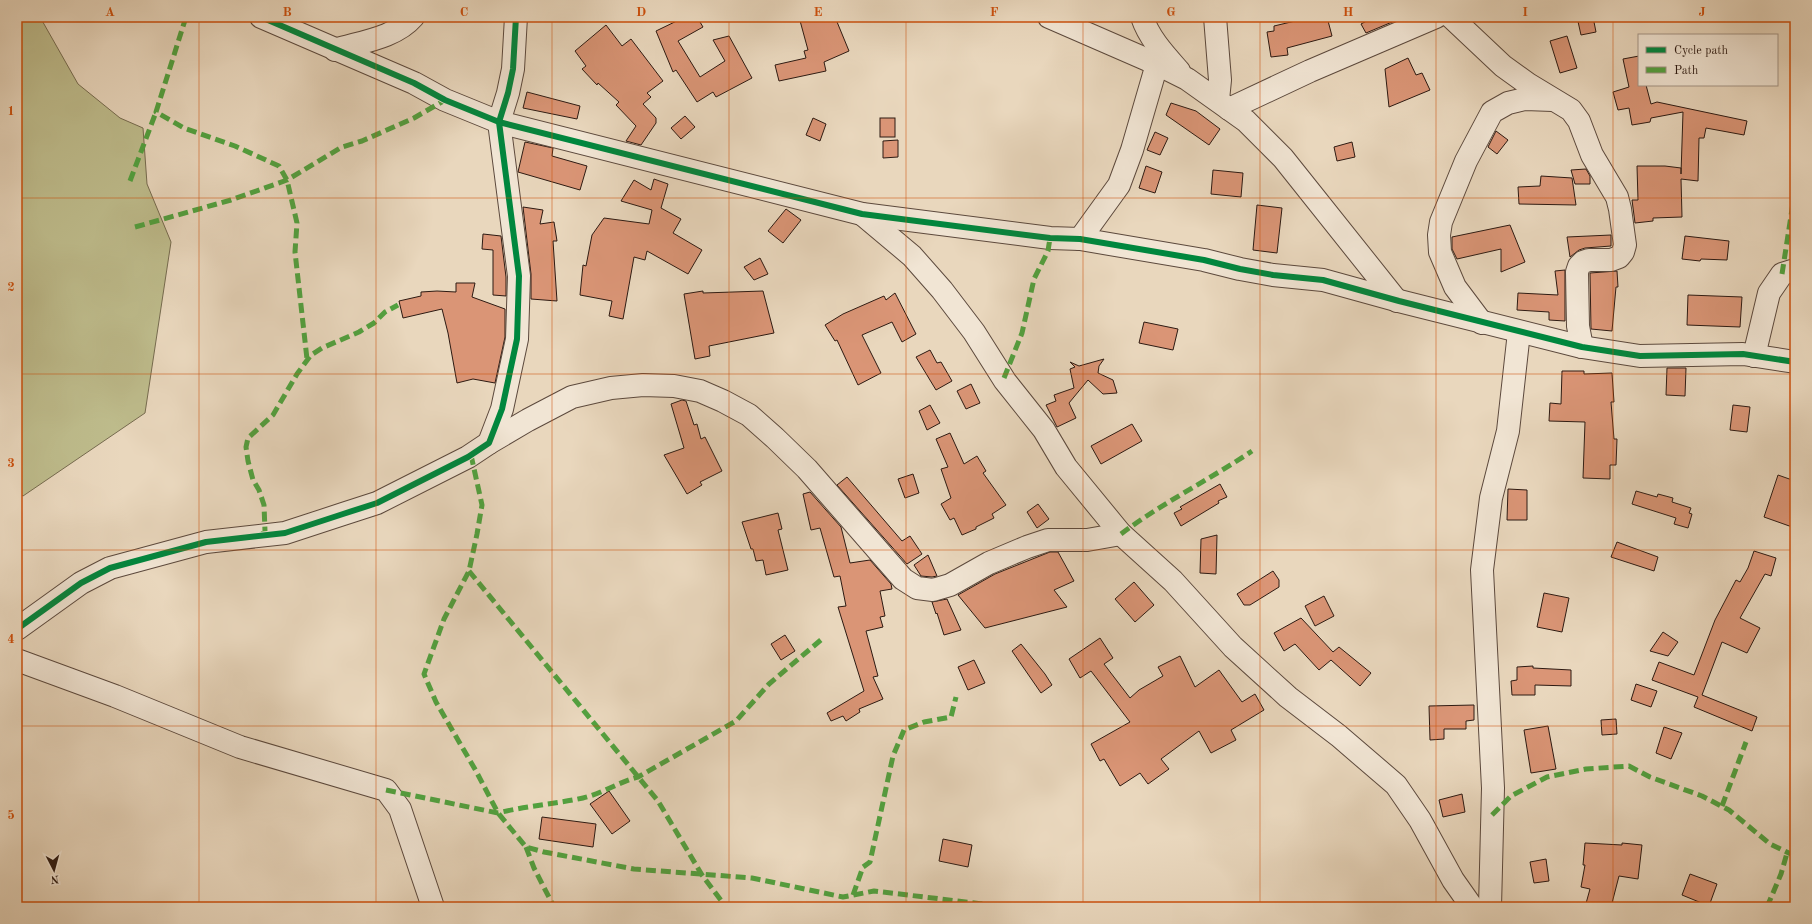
<svg xmlns="http://www.w3.org/2000/svg" width="1812" height="924" font-family="'Old Standard TT',serif">
<style>
.green{fill:#bebc8c;stroke:#766b4f}
.building{fill:#da9576;stroke:#2d1a12}
.lines{fill:none;stroke-linecap:round;stroke-linejoin:round}
.minor-casing{stroke:#5c493d;stroke-width:24}
.minor{stroke:#f1e5d4;stroke-width:22}
.quiet{stroke:#52a13f;stroke-width:5;stroke-dasharray:10 5;stroke-linecap:butt}
.cycleway-casing{stroke:#f1e5d4;stroke-width:8}
.cycleway{stroke:#00873e;stroke-width:6}
.grid{fill:none;stroke:#cc500d;stroke-width:1;stroke-opacity:0.55}
.neatline{fill:none;stroke:#cc500d;stroke-width:1.5}
.grid-label{font-size:13px;text-anchor:middle;font-weight:bold;fill:#cc500d}
</style>
<rect width="100%" height="100%" fill="#e9d7bd"/>
<filter id="stains"><feTurbulence type="fractalNoise" baseFrequency=".005" numOctaves="4"/><feColorMatrix values="0 0 0 0 .2 0 0 0 0 .09 0 0 0 0 .02 0 0 0 .5 -.17"/></filter>
<radialGradient id="worn" r=".72"><stop offset=".6" stop-color="#630" stop-opacity="0"/><stop offset="1" stop-color="#630" stop-opacity=".3"/></radialGradient>
<polygon class="green" points="28,17 40,17 78,84 120,118 143,128 147,184 171,242 145,413 23,496 17,493 17,20"/>
<g class="building">
<polygon points="685,17 697,17 703,27 678,41 700,77 725,61 713,40 729,36 752,78 716,97 713,92 697,102 676,70 673,72 656,31"/>
<polygon points="799,17 835,17 849,51 824,62 826,71 779,81 775,65 806,58 804,51 808,50"/>
<polygon points="1312,17 1327,17 1332,36 1287,48 1288,55 1271,57 1267,32 1274,31 1274,26"/>
<polygon points="1374,17 1404,17 1366,33 1361,24"/>
<polygon points="1577,17 1593,17 1596,32 1581,35"/>
<polygon points="606,25 622,46 631,39 663,81 647,93 651,97 643,104 656,118 656,123 641,145 626,141 636,126 616,105 619,102 598,83 597,85 582,69 586,66 575,51"/>
<polygon points="1567,36 1577,68 1560,73 1550,41"/>
<polygon points="1639,56 1639,85 1646,85 1651,104 1657,102 1747,121 1744,135 1706,128 1704,138 1699,138 1698,181 1681,179 1682,217 1653,218 1653,221 1635,223 1632,200 1638,200 1637,166 1665,166 1681,168 1681,174 1683,112 1651,118 1650,122 1632,125 1629,108 1618,110 1613,92 1629,87 1623,59"/>
<polygon points="1408,58 1416,75 1422,73 1430,90 1389,107 1385,69"/>
<polygon points="527,92 580,106 577,119 523,108"/>
<polygon points="1171,103 1196,111 1220,129 1209,145 1166,115"/>
<polygon points="685,116 695,127 681,139 671,128"/>
<polygon points="813,118 826,124 820,141 806,135"/>
<rect x="880" y="118" width="15" height="19"/>
<polygon points="1496,131 1508,140 1497,154 1488,147"/>
<polygon points="1155,132 1168,138 1160,155 1147,150"/>
<polygon points="898,140 898,157 883,158 883,141"/>
<polygon points="525,142 553,148 552,156 587,166 580,190 518,172"/>
<polygon points="1352,142 1355,157 1337,161 1334,147"/>
<polygon points="1146,166 1162,172 1155,193 1139,188"/>
<polygon points="1586,169 1590,176 1590,184 1575,184 1571,170"/>
<polygon points="1213,170 1243,173 1241,197 1211,194"/>
<polygon points="1541,176 1572,178 1576,205 1519,204 1518,187 1540,186"/>
<polygon points="654,179 668,184 661,208 681,219 673,233 702,250 688,274 647,251 645,260 634,257 623,319 609,316 612,301 580,295 583,265 586,266 592,235 604,218 649,224 652,210 621,201 634,180 651,190"/>
<polygon points="1257,205 1282,208 1277,253 1253,250"/>
<polygon points="523,207 543,210 540,224 554,222 557,241 553,241 557,301 531,299 531,274"/>
<polygon points="786,209 801,220 783,243 768,231"/>
<polygon points="1510,225 1525,262 1501,272 1501,249 1457,259 1452,249 1452,237"/>
<polygon points="483,234 501,236 506,277 506,296 493,295 493,250 482,249"/>
<polygon points="1611,235 1611,246 1585,248 1579,250 1570,257 1567,237"/>
<polygon points="1685,236 1729,241 1727,260 1701,259 1700,261 1682,259"/>
<polygon points="760,258 768,274 754,280 744,267"/>
<polygon points="1565,270 1565,321 1549,320 1549,312 1517,310 1518,293 1558,295 1555,271"/>
<polygon points="1617,271 1618,287 1616,287 1612,331 1591,329 1590,273"/>
<polygon points="456,283 475,283 472,297 505,309 505,337 495,383 473,379 457,383 448,333 442,309 403,318 399,301 421,296 421,292 437,291 456,292"/>
<polygon points="703,291 703,293 763,291 774,333 709,346 710,356 695,359 684,294"/>
<polygon points="895,293 916,334 902,342 892,322 862,335 881,373 858,385 837,340 835,341 825,325 843,314 884,296 886,300"/>
<polygon points="1688,295 1742,297 1740,327 1687,325"/>
<polygon points="1144,322 1178,329 1173,350 1139,343"/>
<polygon points="930,350 937,363 941,362 952,381 936,390 916,357"/>
<polygon points="1104,359 1099,366 1098,373 1113,380 1117,393 1103,394 1088,380 1069,403 1076,418 1057,427 1046,405 1056,401 1054,395 1074,388 1070,369 1075,367 1070,362 1079,366"/>
<polygon points="1667,368 1686,368 1685,396 1666,395"/>
<polygon points="1562,371 1584,371 1584,374 1612,373 1614,402 1611,402 1614,439 1617,439 1616,465 1610,465 1610,479 1583,478 1585,422 1549,421 1550,403 1561,404"/>
<polygon points="971,384 980,403 966,409 957,391"/>
<polygon points="682,400 686,401 694,425 697,424 701,439 705,437 722,471 700,482 702,485 687,494 664,455 684,448 671,404"/>
<polygon points="930,405 940,423 927,430 919,411"/>
<polygon points="1733,405 1750,407 1747,432 1730,430"/>
<polygon points="1132,424 1142,441 1101,464 1091,446"/>
<polygon points="950,433 964,464 977,456 986,471 983,473 1006,505 992,514 994,518 976,527 976,529 962,535 954,518 950,520 941,504 951,498 941,469 948,467 936,439"/>
<polygon points="913,474 919,493 905,498 898,479"/>
<polygon points="1778,475 1795,481 1795,528 1764,517"/>
<polygon points="847,477 902,541 910,536 922,554 907,564 837,485"/>
<polygon points="1220,484 1227,497 1218,501 1219,503 1181,526 1174,513 1182,509 1180,507"/>
<polygon points="1508,489 1527,490 1527,520 1507,520"/>
<polygon points="1636,491 1657,497 1658,494 1673,498 1672,502 1691,508 1689,513 1692,514 1688,528 1674,524 1676,518 1632,504"/>
<polygon points="810,492 841,527 850,563 870,560 891,584 892,589 880,591 885,616 880,617 883,627 866,631 878,676 873,677 883,699 859,709 860,712 846,721 843,716 831,721 827,713 864,691 838,607 846,606 840,576 834,577 820,528 811,530 803,494"/>
<polygon points="1038,504 1049,519 1037,528 1027,512"/>
<polygon points="778,513 782,529 778,530 788,570 766,575 763,560 756,561 753,549 751,549 742,522"/>
<polygon points="1217,535 1216,574 1200,573 1201,539"/>
<polygon points="1617,542 1658,557 1654,571 1611,557"/>
<polygon points="1754,551 1776,558 1771,576 1765,574 1740,618 1760,628 1747,653 1722,642 1702,695 1757,717 1752,731 1694,707 1698,697 1652,680 1659,662 1694,675 1715,620 1736,580 1740,582 1748,568"/>
<polygon points="1050,552 1058,552 1074,581 1054,590 1067,607 985,628 958,595 995,574"/>
<polygon points="928,555 937,576 932,577 921,576 914,565"/>
<polygon points="1273,571 1279,580 1279,587 1250,605 1244,605 1237,594"/>
<polygon points="1134,582 1154,605 1135,622 1115,599"/>
<polygon points="1544,593 1569,598 1562,632 1537,627"/>
<polygon points="1324,596 1334,616 1315,626 1305,606"/>
<polygon points="947,599 961,630 944,635 937,613 936,614 932,602"/>
<polygon points="1301,618 1333,652 1339,647 1371,673 1360,686 1331,660 1319,670 1295,644 1284,651 1274,633"/>
<polygon points="1663,632 1678,642 1668,656 1650,651"/>
<polygon points="785,635 795,651 781,660 771,644"/>
<polygon points="1100,638 1113,658 1104,664 1130,698 1139,690 1163,676 1158,667 1180,656 1195,687 1219,670 1242,702 1255,694 1264,710 1231,730 1236,740 1211,753 1199,731 1161,759 1169,769 1148,784 1140,773 1120,786 1104,759 1100,761 1091,744 1130,722 1091,671 1080,678 1069,659"/>
<polygon points="1021,644 1045,674 1052,685 1041,693 1012,651"/>
<polygon points="974,660 985,683 968,690 958,667"/>
<polygon points="1533,666 1533,668 1571,670 1571,686 1535,685 1535,695 1512,695 1511,681 1517,680 1517,667"/>
<polygon points="1636,684 1657,691 1651,707 1631,700"/>
<polygon points="1474,705 1474,720 1466,721 1466,729 1444,729 1444,739 1430,740 1429,706"/>
<polygon points="1616,719 1617,734 1602,735 1601,720"/>
<polygon points="1548,726 1556,769 1531,773 1524,730"/>
<polygon points="1664,727 1682,733 1671,759 1656,753"/>
<polygon points="609,791 630,821 612,834 590,804"/>
<polygon points="1462,794 1465,812 1443,817 1439,800"/>
<polygon points="542,817 596,824 593,847 539,839"/>
<polygon points="943,839 972,845 968,867 939,861"/>
<polygon points="1585,843 1622,845 1622,843 1642,845 1638,879 1619,876 1611,907 1585,907 1590,889 1581,887 1585,865 1583,865"/>
<polygon points="1546,859 1549,881 1534,883 1530,862"/>
<polygon points="1690,874 1717,884 1709,906 1682,895"/>
</g>
<g class="lines">
<defs>
<g id="minor">
<polyline points="261,17 414,83 445,100 499,122 862,214 1050,238 1080,239 1204,260 1240,269 1273,275 1323,280 1399,301 1582,347 1640,356 1743,354 1795,362"/>
<polyline points="1049,17 1157,64 1187,79 1246,121 1283,158 1397,301"/>
<path d="M1142,17C1149,38 1164,54 1179,71"/>
<polyline points="1215,17 1220,80 1218,100"/>
<polyline points="1451,17 1503,66 1528,84 1571,110 1579,121 1592,155 1617,197 1620,209 1625,245 1623,252 1619,257 1611,260 1589,260 1583,262 1579,266 1577,272 1578,326 1582,347"/>
<path d="M335,50C360,42 395,38 413,17"/>
<polyline points="1229,109 1310,71 1436,17"/>
<polyline points="862,214 912,256 942,290 974,332 1005,381 1044,430 1066,467 1121,534 1173,581 1233,647 1288,697 1339,736 1396,785 1420,820 1453,880 1472,907"/>
<polyline points="1080,239 1119,185 1132,150 1157,64"/>
<polyline points="1482,323 1455,287 1440,252 1439,235 1441,222 1466,161 1492,112 1508,103 1525,99 1553,100"/>
<polyline points="1754,356 1769,293 1782,274 1795,270"/>
<polyline points="489,443 528,420 572,397 611,388 643,385 674,386 700,391 723,401 749,415 775,438 807,469 903,579 917,588 933,590 950,585 989,563 1027,547 1048,540 1087,540 1121,534"/>
<polyline points="17,629 81,583 110,568 206,542 285,533 343,514 377,503 468,457 489,443 502,409 517,339 519,276 499,122 508,93 513,69 516,17"/>
<polyline points="17,660 115,696 240,747 386,790 400,809 433,907"/>
<polyline points="1490,907 1493,788 1482,570 1491,498 1508,431 1519,332"/>
</g>
</defs>
<use href="#minor" class="minor-casing"/>
<use href="#minor" class="minor"/>
<g class="quiet">
<polyline points="186,17 156,112 184,128 235,146 279,166 287,180 297,223 295,252 307,359"/>
<polyline points="1795,60 1793,74 1795,89"/>
<polyline points="130,181 156,112"/>
<polyline points="135,227 231,200 287,180 342,147 362,141 414,118 445,100"/>
<polyline points="1782,274 1795,190"/>
<polyline points="1004,378 1022,333 1034,279 1048,251 1050,238"/>
<polyline points="471,455 482,505 477,534 469,571 444,619 424,674 436,702 476,771 498,813 526,847 544,852 634,869 752,878 843,897 874,891 1008,907"/>
<path d="M1121,534C1162,503 1209,480 1252,451"/>
<polyline points="261,535 265,531 264,505 259,490 253,480 248,461 246,447 248,438 273,415 297,374 311,355 322,348 359,332 374,323 385,312 398,305"/>
<polyline points="469,571 658,801 702,875 726,907"/>
<path d="M386,790L498,813C526,806 555,804 583,798C601,794 619,782 638,777L736,721L769,684L822,639"/>
<polyline points="1722,806 1746,742"/>
<polyline points="1492,815 1511,796 1547,777 1586,769 1629,766 1650,777 1702,796 1729,810 1770,844 1795,856"/>
<polyline points="526,847 534,868 554,907"/>
<polyline points="853,895 863,867 870,862 893,756 904,730 924,722 951,717 956,697"/>
<polyline points="1767,907 1781,874 1787,853"/>
</g>
<defs>
<g id="cycleway">
<polyline points="261,17 414,83 445,100 499,122 862,214 1050,238 1080,239 1204,260 1240,269 1273,275 1323,280 1399,301 1582,347 1640,356 1743,354 1795,362"/>
<polyline points="17,629 81,583 110,568 206,542 285,533 343,514 377,503 468,457 489,443 502,409 517,339 519,276 499,122 508,93 513,69 516,17"/>
</g>
</defs>
<use href="#cycleway" class="cycleway-casing"/>
<use href="#cycleway" class="cycleway"/>
</g>
<path class="grid" d="M199,17V907M376,17V907M552,17V907M729,17V907M906,17V907M1083,17V907M1260,17V907M1436,17V907M1613,17V907M17,198H1795M17,374H1795M17,550H1795M17,726H1795"/>
<rect width="1812" height="924" fill="none" stroke="#e9d7bd" stroke-width="44"/>
<rect x="1638" y="34" width="140" height="52" fill="#f1e5d4" stroke="#a39486"/>
<rect x="1646" y="47" width="20" height="6" fill="#00873e" stroke="#a39486"/>
<text x="1674" y="54" font-size="12" fill="#2d1a12">Cycle path</text>
<rect x="1646" y="67" width="20" height="6" fill="#52a13f" stroke="#a39486"/>
<text x="1674" y="74" font-size="12" fill="#2d1a12">Path</text>
<g transform="translate(54 870) rotate(174)" stroke="#f1e5d4" stroke-width="3" paint-order="stroke">
<path d="M0-3L7 15L0 10L-7 15Z" fill="#2d1a12"/>
<text y="-6" font-size="11" font-weight="bold" text-anchor="middle" fill="#2d1a12">N</text>
</g>
<rect x="22" y="22" width="1768" height="880" class="neatline"/>
<g class="grid-label">
<text x="110" y="16">A</text>
<text x="287" y="16">B</text>
<text x="464" y="16">C</text>
<text x="641" y="16">D</text>
<text x="818" y="16">E</text>
<text x="994" y="16">F</text>
<text x="1171" y="16">G</text>
<text x="1348" y="16">H</text>
<text x="1525" y="16">I</text>
<text x="1702" y="16">J</text>
<text x="11" y="115">1</text>
<text x="11" y="291">2</text>
<text x="11" y="467">3</text>
<text x="11" y="643">4</text>
<text x="11" y="819">5</text>
</g>
<rect width="100%" height="100%" filter="url(#stains)"/>
<rect width="100%" height="100%" fill="url(#worn)"/>
</svg>
